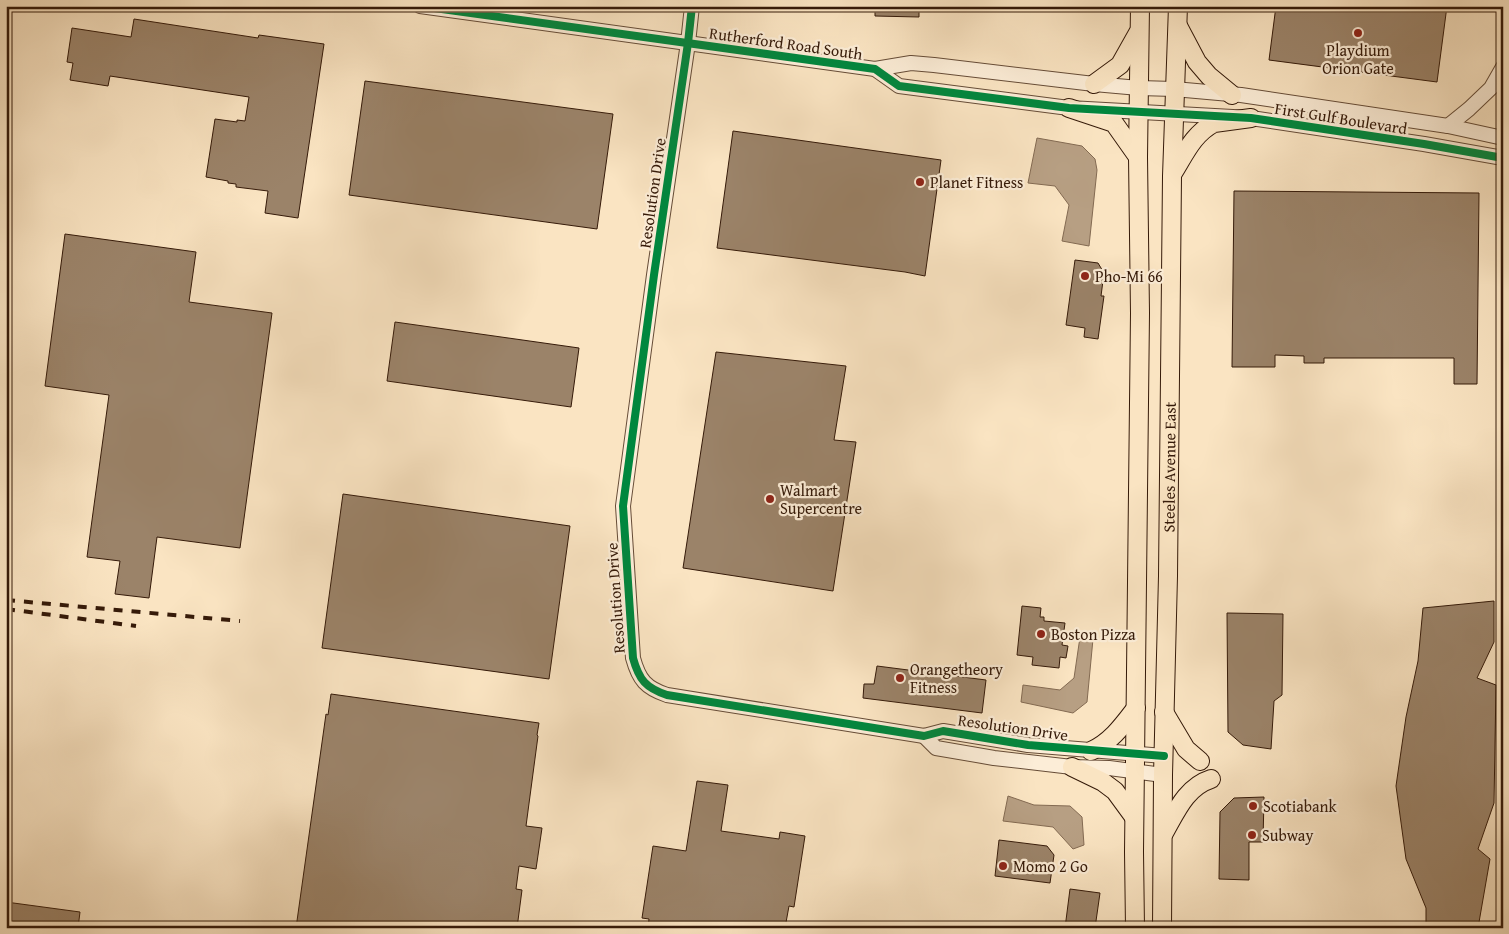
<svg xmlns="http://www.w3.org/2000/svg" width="1509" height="934" font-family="'Gentium Book Plus',serif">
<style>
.water{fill:#b79f83;stroke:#836a52}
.building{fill:#9b8369;stroke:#351a09}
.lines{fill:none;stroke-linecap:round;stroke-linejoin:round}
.minor-casing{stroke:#664c37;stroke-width:16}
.major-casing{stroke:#351a09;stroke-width:20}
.minor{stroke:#fcedd7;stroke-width:14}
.major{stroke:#fae4c2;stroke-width:18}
.rail{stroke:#351a09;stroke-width:4;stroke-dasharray:9 9;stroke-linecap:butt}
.cycleway-casing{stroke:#fcedd7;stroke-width:11}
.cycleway{stroke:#00873e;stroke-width:8}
.poi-dot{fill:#8f2418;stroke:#fcedd7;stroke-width:2}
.labels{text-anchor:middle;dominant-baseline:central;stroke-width:4.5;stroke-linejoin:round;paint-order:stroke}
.street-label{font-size:16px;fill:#351a09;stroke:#fcedd7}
.poi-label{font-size:16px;fill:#351a09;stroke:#fcedd7;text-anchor:start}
</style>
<rect width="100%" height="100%" fill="#fae4c2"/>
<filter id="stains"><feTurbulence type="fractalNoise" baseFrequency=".004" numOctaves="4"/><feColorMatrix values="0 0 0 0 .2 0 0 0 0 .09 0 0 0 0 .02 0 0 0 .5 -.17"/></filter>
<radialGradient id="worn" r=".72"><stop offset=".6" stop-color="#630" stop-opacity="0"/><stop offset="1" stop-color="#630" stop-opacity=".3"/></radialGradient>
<g class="water">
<polygon points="1037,138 1082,146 1095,159 1097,170 1089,246 1062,241 1069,205 1055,186 1028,183"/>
<polygon points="1080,637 1093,639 1087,702 1073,713 1021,702 1023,685 1060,690 1074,678"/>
<polygon points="1008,796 1034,805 1070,806 1082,817 1084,845 1073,849 1053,827 1003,821"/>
</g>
<g class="building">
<polygon points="875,6 919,6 919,17 875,16"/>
<polygon points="1276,6 1447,6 1437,82 1269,60"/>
<polygon points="134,19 258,38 259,35 324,44 298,218 265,213 268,191 236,187 236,184 228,183 228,181 206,177 215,119 237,122 237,120 245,121 249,97 110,76 108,86 70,80 73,63 67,62 72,28 131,37"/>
<polygon points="365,81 613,114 597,229 349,195"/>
<polygon points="733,131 941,160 925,276 905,272 717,248"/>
<polygon points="1234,191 1479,193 1477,384 1454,384 1454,358 1324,358 1324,363 1304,363 1304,356 1275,355 1275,367 1232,367"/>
<polygon points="65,234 196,252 189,302 272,313 240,548 157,537 149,598 115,594 120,561 87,557 109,395 45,386"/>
<polygon points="1075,260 1098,263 1104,273 1101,296 1104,296 1098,339 1084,337 1085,328 1066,325"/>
<polygon points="395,322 579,348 571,407 387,381"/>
<polygon points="716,352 846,366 834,440 856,442 833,591 683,568"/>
<polygon points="343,494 570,526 549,679 322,648"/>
<polygon points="1494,601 1494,642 1477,678 1496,685 1494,803 1478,849 1490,859 1478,928 1426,928 1426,908 1406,859 1396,786 1406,717 1418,661 1423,608"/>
<polygon points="1022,606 1041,608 1040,617 1044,617 1044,621 1065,623 1062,645 1068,646 1066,658 1060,657 1059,668 1032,665 1033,657 1017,655"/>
<polygon points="1227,613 1283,614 1282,695 1274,701 1271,749 1243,745 1228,732"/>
<polygon points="877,666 986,680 982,713 863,698 864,684 874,684"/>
<polygon points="331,694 539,723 537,735 538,736 526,826 542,828 536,869 519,866 516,889 522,890 517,928 296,928 326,714 328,715"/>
<polygon points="697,781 728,785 721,831 779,839 780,832 805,836 794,907 789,906 785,928 648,928 649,919 642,918 653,846 686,851"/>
<polygon points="1264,797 1263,842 1249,842 1249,880 1219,879 1220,812 1234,798"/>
<polygon points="999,840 1047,846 1054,855 1050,883 995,876"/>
<polygon points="1070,889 1100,893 1095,928 1065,928"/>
<polygon points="6,902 80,912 78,928 6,928"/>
</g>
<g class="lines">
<defs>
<g id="minor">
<polyline points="420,6 875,69 899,86 1069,108 1251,118 1424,144 1503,158"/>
<path d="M692,6L688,43L654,275L623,506L633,658C639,680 646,688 667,695L924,736L943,731L1028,745L1164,756"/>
<polyline points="875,69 911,63 934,65 1094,84 1139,88 1174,89 1241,95 1448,126 1503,138"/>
<polyline points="1448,126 1469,109 1491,88 1503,67"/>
<polyline points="924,736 936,748 994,758 1072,767 1109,768 1163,775"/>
</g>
<g id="major">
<polyline points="1178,26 1197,62 1209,76 1232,95"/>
<polyline points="1094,84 1120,65 1138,33"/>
<polyline points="1069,108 1114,123 1138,157"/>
<path d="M1173,173C1185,154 1193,134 1214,123L1251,118"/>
<polyline points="1164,712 1186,749 1200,761"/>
<path d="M1091,751C1111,742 1123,725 1136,708"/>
<polyline points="1072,767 1103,782 1115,791 1134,817"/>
<path d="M1164,833C1176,812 1186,787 1211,779"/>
<polyline points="1135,928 1134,852 1140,313 1138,157 1140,6"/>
<path id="s1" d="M1162,928L1163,775L1168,576L1172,176L1178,6"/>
</g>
</defs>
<use href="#minor" class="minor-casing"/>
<use href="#major" class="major-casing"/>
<use href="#minor" class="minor"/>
<use href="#major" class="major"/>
<g class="rail">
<polyline points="6,600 240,621"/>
<polyline points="6,609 136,626"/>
</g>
<defs>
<g id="cycleway">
<polyline points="420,6 875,69 899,86 1069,108 1251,118 1424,144 1503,158"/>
<path d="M692,6L688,43L654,275L623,506L633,658C639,680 646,688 667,695L924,736L943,731L1028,745L1164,756"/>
</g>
</defs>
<use href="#cycleway" class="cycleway-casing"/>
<use href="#cycleway" class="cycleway"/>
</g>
<g class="poi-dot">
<circle cx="1358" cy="33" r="5"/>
<circle cx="920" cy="182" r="5"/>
<circle cx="1085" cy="276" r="5"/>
<circle cx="770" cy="499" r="5"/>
<circle cx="1041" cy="634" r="5"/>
<circle cx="900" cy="678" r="5"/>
<circle cx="1253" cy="806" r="5"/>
<circle cx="1252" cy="835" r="5"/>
<circle cx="1003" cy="866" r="5"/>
</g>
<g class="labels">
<g class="street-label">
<text transform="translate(786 43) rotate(8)">Rutherford Road South</text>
<text transform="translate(1341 118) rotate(9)">First Gulf Boulevard</text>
<text transform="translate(652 193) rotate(-82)">Resolution Drive</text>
<text stroke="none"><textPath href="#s1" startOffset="461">Steeles Avenue East</textPath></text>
<text transform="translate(615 598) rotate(-94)">Resolution Drive</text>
<text transform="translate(1013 727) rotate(8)">Resolution Drive</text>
</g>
<g class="poi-label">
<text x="1358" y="50" text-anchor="middle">Playdium<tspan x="1358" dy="18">Orion Gate</tspan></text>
<text x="930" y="182">Planet Fitness</text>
<text x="1095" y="276">Pho-Mi 66</text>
<text x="780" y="490">Walmart<tspan x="780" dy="18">Supercentre</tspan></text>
<text x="1051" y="634">Boston Pizza</text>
<text x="910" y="669">Orangetheory<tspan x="910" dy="18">Fitness</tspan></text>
<text x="1263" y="806">Scotiabank</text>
<text x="1262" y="835">Subway</text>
<text x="1013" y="866">Momo 2 Go</text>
</g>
</g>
<rect width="1509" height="934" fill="none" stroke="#fae4c2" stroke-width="25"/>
<rect x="8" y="8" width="1494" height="919" fill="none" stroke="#351a09" stroke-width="2.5"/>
<rect x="12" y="12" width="1484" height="909" fill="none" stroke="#351a09"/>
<rect width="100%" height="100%" filter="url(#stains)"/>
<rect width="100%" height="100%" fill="url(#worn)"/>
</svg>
